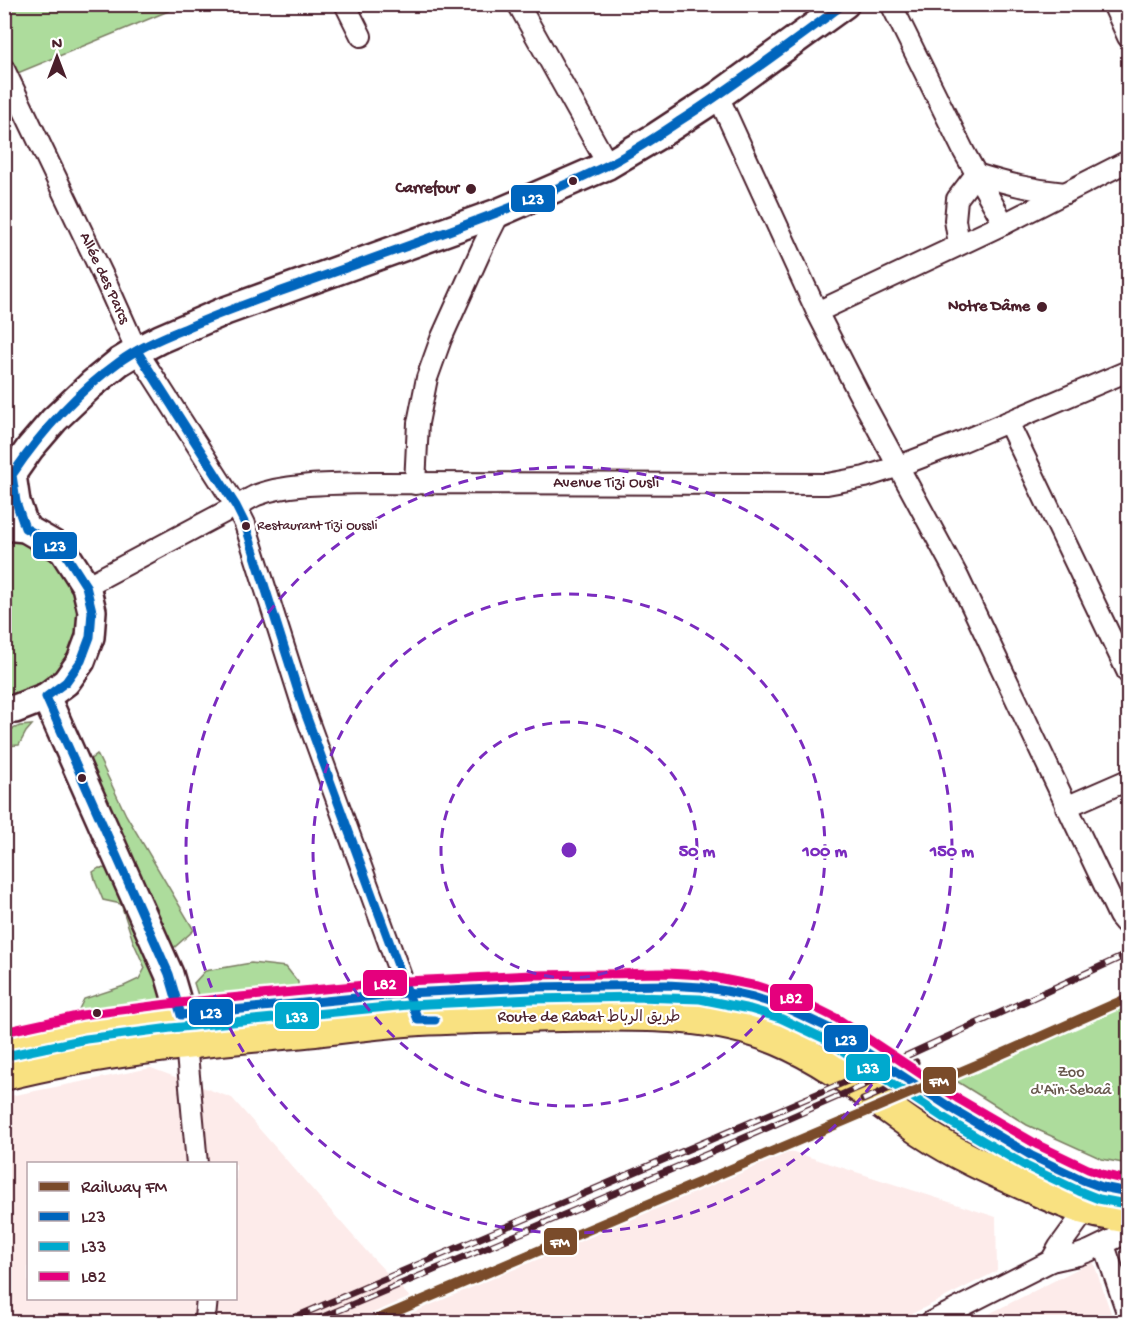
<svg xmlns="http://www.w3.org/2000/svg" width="1133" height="1327" font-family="'Gochi Hand','Playpen Sans Arabic',sans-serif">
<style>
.built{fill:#fdebea;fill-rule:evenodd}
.green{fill:#addc9c;stroke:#7c7e64;stroke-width:1.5}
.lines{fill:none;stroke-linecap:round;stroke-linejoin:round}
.street-casing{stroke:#4a1f2b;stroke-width:24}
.secondary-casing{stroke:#4a1f2b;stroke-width:32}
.primary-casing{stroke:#4a1f2b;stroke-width:34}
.street{stroke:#fff;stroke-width:20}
.secondary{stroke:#fff;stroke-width:27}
.primary{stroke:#f9e181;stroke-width:30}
.rail-casing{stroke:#4a1f2b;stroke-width:7}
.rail{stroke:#fff;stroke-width:4.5;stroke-dasharray:14;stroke-linecap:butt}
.bus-1-casing{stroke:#fff;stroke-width:14}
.bus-2-casing{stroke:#fff;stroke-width:14}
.bus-3-casing{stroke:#fff;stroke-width:14}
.bus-1{stroke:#0065bd;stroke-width:9}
.bus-2{stroke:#00a9ce;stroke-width:9}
.bus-3{stroke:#e5007d;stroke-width:9}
.rail-1-casing{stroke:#fff;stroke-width:15}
.rail-1{stroke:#7a4b2a;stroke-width:10}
.ring{fill:none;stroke:#7b2cbf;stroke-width:3;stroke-dasharray:10 8}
.bus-dot{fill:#4a1f2b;stroke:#fff;stroke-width:2}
.labels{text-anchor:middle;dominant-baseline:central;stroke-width:4.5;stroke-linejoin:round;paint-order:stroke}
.bus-label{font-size:14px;fill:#4a1f2b;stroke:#fff;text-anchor:start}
.poi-label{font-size:16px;font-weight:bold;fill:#4a1f2b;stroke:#fff;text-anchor:end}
.street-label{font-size:16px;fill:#4a1f2b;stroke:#fff}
.park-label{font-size:16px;fill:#68584d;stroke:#fff}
.centre{fill:#7b2cbf;stroke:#fff;stroke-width:3}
.ring-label{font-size:18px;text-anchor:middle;font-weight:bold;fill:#7b2cbf;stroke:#fff;stroke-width:4.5;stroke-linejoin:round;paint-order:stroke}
.line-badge{stroke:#fff;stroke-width:2}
.badge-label{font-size:16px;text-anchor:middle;font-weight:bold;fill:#fff}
</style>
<rect width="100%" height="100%" fill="#fff"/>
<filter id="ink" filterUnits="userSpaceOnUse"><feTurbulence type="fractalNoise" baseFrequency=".0167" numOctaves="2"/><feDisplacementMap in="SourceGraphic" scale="12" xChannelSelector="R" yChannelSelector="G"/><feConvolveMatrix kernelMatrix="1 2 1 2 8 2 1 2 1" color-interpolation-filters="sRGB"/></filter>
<g filter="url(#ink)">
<g class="built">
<path d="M151,1068L232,1098L368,1253L420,1308L778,1147L996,1217L997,1271L896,1322H5V1097ZM28,1164H236V1298H28Z"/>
<polygon points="1093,1261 1114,1322 973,1322"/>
</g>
<g class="green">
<polygon points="5,5 183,5 8,77 5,67"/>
<polygon points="5,540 25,543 48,554 67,572 78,594 79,644 50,685 5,701"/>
<polygon points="32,725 26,732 19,745 5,746 5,732 20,726"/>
<polygon points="97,754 126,815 194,930 168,953 81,767"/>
<polygon points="99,868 111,869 171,1005 81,1018 78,1011 84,999 124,986 139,979 145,968 133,941 121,904 103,900 96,883 93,872"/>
<polygon points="251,963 286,967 298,982 298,990 199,999 194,983 205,971"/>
<polygon points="1128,991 1128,1164 1102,1159 1027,1125 950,1077"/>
</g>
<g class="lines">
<defs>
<g id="street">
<polyline points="345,4 361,36"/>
<polyline points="518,4 608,165"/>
<polyline points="891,4 964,152 1004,224"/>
<polyline points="1113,4 1128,37"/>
<path id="s1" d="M4,69L107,284L137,351L236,506L245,524L303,707L411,1004"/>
<polyline points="718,96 817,312 858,392 958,577 1119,916 1124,922 1128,924"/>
<path d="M959,244L955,220L957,199L976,174C1008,184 1032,190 1065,193"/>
<polyline points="817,312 1004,224 1128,161"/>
<polyline points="1008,422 1128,673"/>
<polyline points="415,484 418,423 427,378 441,339 483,246 500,212"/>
<path id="s2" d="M86,586L236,506C243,503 250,498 257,495C287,483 337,484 370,483L827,484L865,477L899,466L956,444L1128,371"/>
<polyline points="1066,807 1128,780"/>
<polyline points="186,1043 197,1164"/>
<polyline points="1104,1245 1128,1315"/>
<polyline points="1051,1261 1059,1247 1086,1210"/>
<polyline points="203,1322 205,1318 207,1298"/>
<polyline points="931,1322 1051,1261 1078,1255 1089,1251 1120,1236 1128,1229"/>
</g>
<g id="secondary">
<polyline points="12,475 16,502 25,528"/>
<polyline points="4,485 30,448 54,420 92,384 119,362 137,351 160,339 225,311 500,212 608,165 657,136 718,96 845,4"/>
<polyline points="4,526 25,528 63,550 86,586 92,611 90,637 81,661 66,682 46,697 15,709 4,709"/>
<polyline points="46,697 169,974 181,1015"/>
</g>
<g id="primary">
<polyline points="4,1044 84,1027 170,1016 407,993 532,987 638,985 667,985 701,987 726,991 753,997 784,1007 809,1018 831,1029 951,1108 1032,1156 1083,1180 1102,1187 1128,1192"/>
<path d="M4,1075C106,1049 210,1041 315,1031C350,1027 385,1022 420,1020C468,1018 515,1017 562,1016C634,1015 711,1012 778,1040C831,1062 875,1100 922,1132C955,1154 991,1170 1027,1186C1047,1195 1067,1205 1088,1210C1101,1214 1115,1215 1128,1218"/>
</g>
</defs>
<use href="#street" class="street-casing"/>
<use href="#secondary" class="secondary-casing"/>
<use href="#primary" class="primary-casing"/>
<use href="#street" class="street"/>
<use href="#secondary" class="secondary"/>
<use href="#primary" class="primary"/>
<defs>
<g id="rail">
<polyline points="863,1100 926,1072"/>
<polyline points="284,1322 908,1055 1128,954"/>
<polyline points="311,1322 710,1153 916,1062"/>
</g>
</defs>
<use href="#rail" class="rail-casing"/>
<use href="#rail" class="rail"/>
<defs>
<g id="bus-1">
<path d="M844,4C790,44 737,84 681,120C657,136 632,153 606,166C505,214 398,249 293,287C256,300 219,313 184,329C161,338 138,348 119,362C76,393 41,432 12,475L16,502L25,528L63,550L86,586L92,611L90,637L81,661L66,682L46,697L169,974L181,1015L407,993L532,987L667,985L701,987L726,991L753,997L784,1007L831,1029L951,1108L1032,1156L1083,1180L1102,1187L1128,1192"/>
<polyline points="137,351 236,506 245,524 303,707 418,1020 435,1020"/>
</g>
<polyline id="bus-2" points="6,1056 86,1039 171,1028 408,1005 532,999 638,997 700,999 750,1009 780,1018 825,1039 944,1118 1026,1166 1079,1191 1099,1199 1126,1204"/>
<polyline id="bus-3" points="4,1032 82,1015 168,1004 406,981 532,975 667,973 703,975 757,986 788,996 814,1007 838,1019 957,1098 1038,1145 1088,1169 1105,1175 1128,1180"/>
</defs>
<use href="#bus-1" class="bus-1-casing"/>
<use href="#bus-2" class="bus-2-casing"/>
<use href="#bus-3" class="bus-3-casing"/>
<use href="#bus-1" class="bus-1"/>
<use href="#bus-2" class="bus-2"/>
<use href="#bus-3" class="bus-3"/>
<defs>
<polyline id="rail-1" points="371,1322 988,1060 1128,998"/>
</defs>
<use href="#rail-1" class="rail-1-casing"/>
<use href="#rail-1" class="rail-1"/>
</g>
</g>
<g class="ring">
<circle cx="569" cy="850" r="128"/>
<circle cx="569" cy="850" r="256"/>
<circle cx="569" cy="850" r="383"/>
</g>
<g class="bus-dot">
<circle cx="573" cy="181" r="5"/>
<circle cx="471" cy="189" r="6"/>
<circle cx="1042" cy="307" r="6"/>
<circle cx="246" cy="526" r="5"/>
<circle cx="82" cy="778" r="5"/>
<circle cx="97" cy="1013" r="5"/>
</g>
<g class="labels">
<g class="bus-label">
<text x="257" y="526">Restaurant Tizi Oussli</text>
</g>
<g class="poi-label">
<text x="459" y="189">Carrefour</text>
<text x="1030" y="307">Notre Dâme</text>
</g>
<g class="street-label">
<text stroke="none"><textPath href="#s1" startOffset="232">Allée des Parcs</textPath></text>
<text stroke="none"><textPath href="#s2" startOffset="544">Avenue Tizi Ousli</textPath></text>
<text x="589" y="1018">Route de Rabat طريق الرباط</text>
</g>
<g class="park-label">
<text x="1071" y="1073">Zoo<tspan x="1071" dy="18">d'Aïn-Sebaâ</tspan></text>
</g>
</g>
<circle cx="569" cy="850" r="9" class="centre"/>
<g class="ring-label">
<text x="697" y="856">50 m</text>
<text x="825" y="856">100 m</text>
<text x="952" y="856">150 m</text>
</g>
<g class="line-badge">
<rect x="510" y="184" width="46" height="29" rx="6" fill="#0065bd"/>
<rect x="32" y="531" width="46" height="29" rx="6" fill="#0065bd"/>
<rect x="362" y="969" width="46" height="28" rx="6" fill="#e5007d"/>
<rect x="769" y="983" width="45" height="29" rx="6" fill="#e5007d"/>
<rect x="188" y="998" width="46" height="28" rx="6" fill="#0065bd"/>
<rect x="274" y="1001" width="46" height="29" rx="6" fill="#00a9ce"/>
<rect x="823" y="1024" width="46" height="29" rx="6" fill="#0065bd"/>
<rect x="845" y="1053" width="46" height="29" rx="6" fill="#00a9ce"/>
<rect x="922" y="1066" width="35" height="29" rx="6" fill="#7a4b2a"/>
<rect x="543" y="1227" width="35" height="29" rx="6" fill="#7a4b2a"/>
</g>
<g class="badge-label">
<text x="533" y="204">L23</text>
<text x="55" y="551">L23</text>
<text x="385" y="989">L82</text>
<text x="791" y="1003">L82</text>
<text x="211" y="1018">L23</text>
<text x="297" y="1022">L33</text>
<text x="846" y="1045">L23</text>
<text x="868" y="1073">L33</text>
<text x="939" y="1086">FM</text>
<text x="560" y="1247">FM</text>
</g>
<rect width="1133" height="1327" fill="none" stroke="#fff" stroke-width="24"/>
<rect x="12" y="12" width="1109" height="1303" fill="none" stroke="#4a1f2b" stroke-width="2" filter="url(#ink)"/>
<rect x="27" y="1162" width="210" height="138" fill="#ffffff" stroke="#b7a5aa" stroke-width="1.5"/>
<rect x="39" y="1182" width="30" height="9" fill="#7a4b2a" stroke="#b7a5aa" stroke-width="1.5"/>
<text x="81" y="1192" font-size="18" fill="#4a1f2b">Railway FM</text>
<rect x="39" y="1212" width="30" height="9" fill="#0065bd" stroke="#b7a5aa" stroke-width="1.5"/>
<text x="81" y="1222" font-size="18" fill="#4a1f2b">L23</text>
<rect x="39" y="1242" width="30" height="9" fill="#00a9ce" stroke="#b7a5aa" stroke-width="1.5"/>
<text x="81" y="1252" font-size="18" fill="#4a1f2b">L33</text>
<rect x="39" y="1272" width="30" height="9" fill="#e5007d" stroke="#b7a5aa" stroke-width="1.5"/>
<text x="81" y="1282" font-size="18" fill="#4a1f2b">L82</text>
<g transform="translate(57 57)" stroke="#ffffff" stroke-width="4.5" paint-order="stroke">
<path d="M0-4.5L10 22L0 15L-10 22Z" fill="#4a1f2b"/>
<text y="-9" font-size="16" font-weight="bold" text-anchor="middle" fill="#4a1f2b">N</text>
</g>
</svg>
